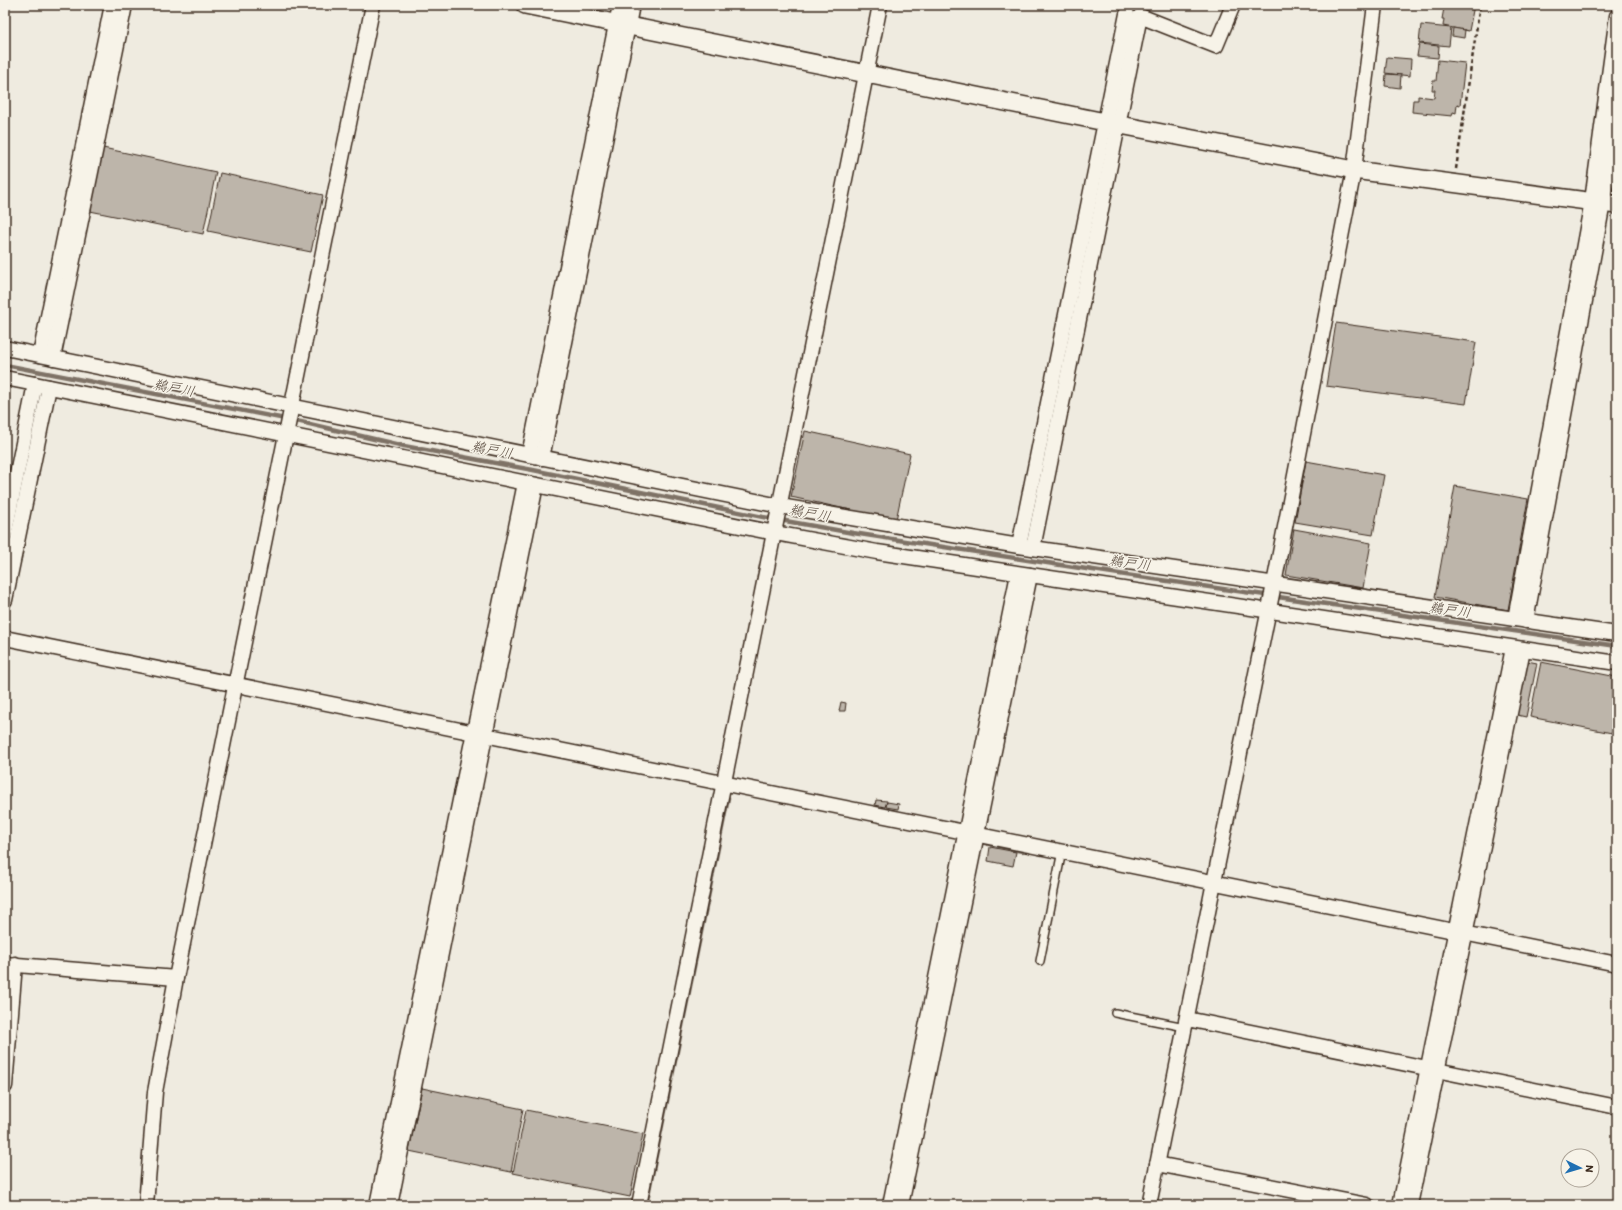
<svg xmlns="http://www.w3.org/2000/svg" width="1622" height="1210" font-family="Itim,'Klee One',sans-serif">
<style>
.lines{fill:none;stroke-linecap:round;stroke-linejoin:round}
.stream{stroke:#7e7266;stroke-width:4.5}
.building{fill:#bdb5aa;stroke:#3b2a1e}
.service-casing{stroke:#3b2a1e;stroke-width:10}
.minor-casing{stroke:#3b2a1e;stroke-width:17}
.tertiary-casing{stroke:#3b2a1e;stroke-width:20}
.path{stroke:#3b2a1e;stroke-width:2.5;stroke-dasharray:4 3;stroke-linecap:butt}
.service{stroke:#f7f3e8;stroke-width:7}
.minor{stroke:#f7f3e8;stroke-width:14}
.tertiary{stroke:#f7f3e8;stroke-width:17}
.labels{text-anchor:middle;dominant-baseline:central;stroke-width:3;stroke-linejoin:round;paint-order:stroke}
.water-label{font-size:14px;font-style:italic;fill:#625448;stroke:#f7f3e8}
</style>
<rect width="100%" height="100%" fill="#efebe0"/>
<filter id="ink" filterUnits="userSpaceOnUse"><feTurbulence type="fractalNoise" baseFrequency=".025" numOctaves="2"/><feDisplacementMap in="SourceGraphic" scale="8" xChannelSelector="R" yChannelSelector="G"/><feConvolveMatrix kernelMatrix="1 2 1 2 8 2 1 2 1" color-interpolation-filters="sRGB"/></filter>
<g filter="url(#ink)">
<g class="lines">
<g class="stream">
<polyline points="1132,16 1134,7 1145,11"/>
<polyline points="5,365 301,422 404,446 533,470 763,517 853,533 1119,574 1617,646"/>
<polyline points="1027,539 1030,527"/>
<polyline points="985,843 1022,851"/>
<polyline points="646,1205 728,798"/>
</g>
</g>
<g class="building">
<polygon points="1447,5 1474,5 1469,31 1443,26 1444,19 1442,19 1444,8 1446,9"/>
<polygon points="1421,25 1451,28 1449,46 1419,43"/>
<polygon points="1453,28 1465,30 1464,38 1452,36"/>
<polygon points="1419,44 1439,46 1438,58 1417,56"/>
<polygon points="1387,57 1411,59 1410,76 1385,73"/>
<polygon points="1438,60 1465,63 1460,105 1457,104 1456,113 1453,112 1452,116 1412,112 1413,100 1418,100 1418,96 1434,98 1435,90 1432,90 1433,81 1436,81"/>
<polygon points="1386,74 1401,75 1400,88 1385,86"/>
<polygon points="103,148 216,172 203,234 90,211"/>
<polygon points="220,173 323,195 311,252 208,231"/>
<polygon points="1336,323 1476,342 1466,404 1326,386"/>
<polygon points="805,431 910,454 896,520 791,497"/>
<polygon points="1306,461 1384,475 1373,535 1295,522"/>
<polygon points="1455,486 1528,499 1508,610 1435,597"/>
<polygon points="1294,529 1371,543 1363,588 1286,575"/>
<polygon points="1527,661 1537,663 1526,717 1517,715"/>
<polygon points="1541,662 1617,677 1617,734 1530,717"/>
<polygon points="841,702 846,703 845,711 839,711"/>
<polygon points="876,800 887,801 885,807 875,805"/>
<polygon points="887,802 899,804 898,809 886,807"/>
<polygon points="990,847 1016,852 1013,866 988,861"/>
<polygon points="422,1088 523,1109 511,1172 409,1151"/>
<polygon points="526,1110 643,1134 630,1197 513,1173"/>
</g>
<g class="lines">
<defs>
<g id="service">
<polyline points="1040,961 1062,851"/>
<polyline points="1115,1013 1185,1027"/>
</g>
<g id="minor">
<polyline points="5,348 780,506 1019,546 1617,634"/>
<polyline points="40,355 112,5"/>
<polyline points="53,358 125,5"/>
<polyline points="5,378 775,533 877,552 1617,663"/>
<polyline points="529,455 620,5"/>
<polyline points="542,458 632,5"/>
<polyline points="5,532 35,384"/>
<polyline points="1019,546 1127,14"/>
<polyline points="1033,548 1140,16 1216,46 1233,5"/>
<polyline points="5,600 49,387"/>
<polyline points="1515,619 1592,201 1617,16"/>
<polyline points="1526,621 1603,203 1617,102"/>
<polyline points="5,638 1617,964"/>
<polyline points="5,964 176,978"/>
<polyline points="1187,1019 1617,1107"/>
<polyline points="5,1086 15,964"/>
<polyline points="1157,1164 1367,1205"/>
<polyline points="146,1205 155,1092 176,978 373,5"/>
<polyline points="377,1205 525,483"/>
<polyline points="390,1205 536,485"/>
<polyline points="639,1205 880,5"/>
<polyline points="890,1205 1018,574"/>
<polyline points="901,1205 1030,575"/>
<polyline points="1149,1205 1274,584 1354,170 1375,5"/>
<polyline points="1400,1205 1513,648"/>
<polyline points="1410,1205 1523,649"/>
</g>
<polyline id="tertiary" points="525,5 1105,122 1354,170 1617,205"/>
</defs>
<use href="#service" class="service-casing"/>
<use href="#minor" class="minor-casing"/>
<use href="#tertiary" class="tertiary-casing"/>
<polyline class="path" points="1456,169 1480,5"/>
<use href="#service" class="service"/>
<use href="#minor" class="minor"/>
<use href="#tertiary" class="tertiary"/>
</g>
</g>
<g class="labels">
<g class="water-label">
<text transform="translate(174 388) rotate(11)">鵜戸川</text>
<text transform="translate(492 450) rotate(11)">鵜戸川</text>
<text transform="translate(810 513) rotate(11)">鵜戸川</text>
<text transform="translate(1130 563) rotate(8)">鵜戸川</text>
<text transform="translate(1450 610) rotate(8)">鵜戸川</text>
</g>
</g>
<rect width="1622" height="1210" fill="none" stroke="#f7f3e8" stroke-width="20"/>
<rect x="10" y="10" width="1602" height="1190" fill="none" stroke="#3b2a1e" stroke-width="1.5" filter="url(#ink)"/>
<g transform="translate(1580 1168) rotate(95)"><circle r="19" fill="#f7f3e8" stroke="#aca397"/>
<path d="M0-3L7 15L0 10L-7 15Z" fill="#1f6fb2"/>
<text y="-6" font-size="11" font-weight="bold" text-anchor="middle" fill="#3b2a1e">N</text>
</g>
</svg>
